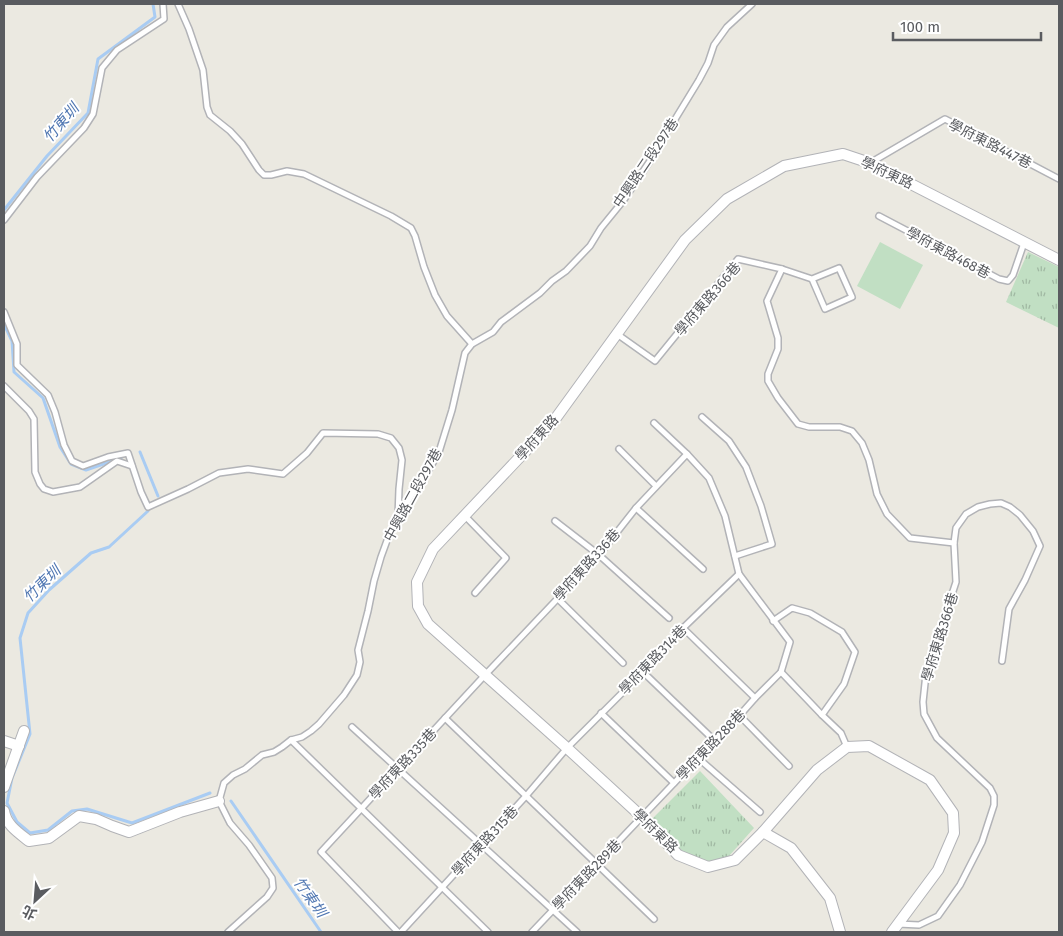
<svg xmlns="http://www.w3.org/2000/svg" width="1063" height="936" font-family="'Fira Sans','Noto Sans TC',sans-serif">
<style>
.grass{fill:url(#grass-tufts)}
.pitch{fill:#c1dfc3}
.lines{fill:none;stroke-linecap:round;stroke-linejoin:round}
.stream{stroke:#a9ccf3;stroke-width:3}
.service-casing{stroke:#b2b3b7;stroke-width:8}
.minor-casing{stroke:#b2b3b7;stroke-width:12}
.service{stroke:#fff;stroke-width:5}
.minor{stroke:#fff;stroke-width:10}
.labels{text-anchor:middle;dominant-baseline:central;stroke-width:4;stroke-linejoin:round;paint-order:stroke}
.street-label{font-size:14px;fill:#5a5c60;stroke:#fff}
.water-label{font-size:15px;font-style:italic;fill:#5077b2;stroke:#fff}
</style>
<defs>
<pattern id="grass-tufts" width="24" height="20" patternUnits="userSpaceOnUse" patternTransform="scale(1.25)"><rect width="24" height="20" fill="#c1dfc3"/><path d="M3 7l-1-3M5 7V3M7 7l1-3M15 17l-1-3M17 17v-4M19 17l1-3" fill="none" stroke="#a0b8a2"/></pattern>
</defs>
<rect width="100%" height="100%" fill="#ebe9e1"/>
<g class="grass">
<polygon points="1028,252 1059,267 1059,328 1006,302"/>
<polygon points="700,771 754,828 721,865 687,863 647,824"/>
</g>
<polygon class="pitch" points="880,242 923,265 900,309 857,286"/>
<g class="lines">
<g class="stream">
<polyline points="4,210 47,156 88,113 98,59 155,17 153,4"/>
<polyline points="4,324 12,341 14,372 43,398 60,447 71,464 86,470 121,458"/>
<polyline points="140,452 158,496"/>
<polyline points="148,511 109,547 91,553 49,590 28,613 20,638 30,734 12,778 7,803 17,822 30,833 48,830 72,811 87,809 132,823 210,793"/>
<polyline points="231,801 321,932"/>
</g>
<defs>
<g id="service">
<polyline points="178,4 189,29 203,70 207,107 210,115 230,131 242,144 259,170 264,175 271,175 287,171 304,174 391,216 411,228 415,236 424,267 435,295 447,316 472,344"/>
<polyline points="870,163 945,119 1059,179"/>
<polyline points="879,216 999,279 1008,281 1013,275 1024,243"/>
<polyline points="4,220 37,177 84,128 93,114 102,68 117,50 164,19 163,4"/>
<polyline points="782,269 812,279 825,309 852,297 839,268 812,279"/>
<polyline points="4,312 17,344 17,365 48,395 55,412 64,445 72,461 83,466 108,457 128,453 141,492 148,507 188,489 219,473 248,469 283,474 307,453 323,433 378,434 391,438 399,448 402,460 399,489 398,517"/>
<polyline points="617,334 655,361 738,259 782,269 767,301 778,338 778,349 768,374 768,381 778,398 798,424 809,427 840,427 852,431 862,443 869,460 877,494 887,514 910,538 954,543"/>
<polyline points="4,386 29,411 34,419 35,472 40,484 44,489 53,492 80,487 117,461 132,466"/>
<polyline points="702,417 729,441 746,467 761,506 772,544 735,556"/>
<polyline points="619,449 656,486"/>
<polyline points="636,508 703,569"/>
<polyline points="465,516 506,558 475,593"/>
<polyline points="555,521 599,555 669,618"/>
<polyline points="558,599 623,663"/>
<polyline points="773,621 792,608 810,613 842,632 855,652 844,684 822,715"/>
<polyline points="683,628 755,698"/>
<polyline points="643,672 716,742"/>
<polyline points="781,672 822,715 841,733 847,747"/>
<polyline points="601,713 674,783"/>
<polyline points="739,715 789,766"/>
<polyline points="445,718 654,919"/>
<polyline points="352,727 577,932"/>
<polyline points="291,740 488,932"/>
<polyline points="698,758 760,812"/>
<polyline points="898,924 919,925 938,916 960,885 982,842 994,805 994,796 990,788 937,738 924,714 923,702 926,674 956,582 954,543 956,528 966,514 978,507 990,504 1001,503 1010,507 1020,515 1033,531 1040,546 1025,580 1009,609 1002,661"/>
<polyline points="228,932 267,897 273,888 272,878 249,845 230,823 219,801 224,783 233,775 245,769 262,755 274,752 282,747 291,740 302,737 311,731 319,724 344,695 357,675 360,662 358,650 368,611 374,581 381,557 389,535 398,518 414,491 427,473 439,452 452,410 465,353 472,344 493,332 501,322 540,293 552,281 566,271 590,246 601,228 623,201 650,161 657,147 674,121 699,80 708,63 714,45 727,27 752,4"/>
<polyline points="398,932 321,852 485,675 599,555 636,508 687,454"/>
<polyline points="401,932 526,796 567,748 643,672 683,628 739,574"/>
<polyline points="532,932 698,758 716,742 755,698 781,672 790,642 739,574 725,516 709,478 687,454 654,423"/>
</g>
<g id="minor">
<polyline points="4,741 19,746"/>
<polyline points="4,787 24,731"/>
<path d="M4,811C6,825 19,833 29,841L49,838L79,816L96,819L112,826L129,832L180,812L219,801"/>
<polyline points="763,832 735,860 708,867 678,855 642,817 567,748 428,624 418,606 417,582 433,549 553,422 685,240 727,199 784,166 843,154 870,163 1059,260"/>
<polyline points="840,932 830,898 791,848 763,832 817,770 847,747 869,746 930,780 953,813 954,833 938,870 892,932"/>
</g>
</defs>
<use href="#service" class="service-casing"/>
<use href="#minor" class="minor-casing"/>
<use href="#service" class="service"/>
<use href="#minor" class="minor"/>
</g>
<g class="labels">
<g class="street-label">
<text transform="translate(990 144) rotate(27)">學府東路447巷</text>
<text transform="translate(646 163) rotate(-56)">中興路二段297巷</text>
<text transform="translate(887 173) rotate(25)">學府東路</text>
<text transform="translate(948 253) rotate(28)">學府東路468巷</text>
<text transform="translate(708 299) rotate(-49)">學府東路366巷</text>
<text transform="translate(537 438) rotate(-48)">學府東路</text>
<text transform="translate(413 495) rotate(-61)">中興路二段297巷</text>
<text transform="translate(587 565) rotate(-48)">學府東路336巷</text>
<text transform="translate(940 637) rotate(-73)">學府東路366巷</text>
<text transform="translate(653 660) rotate(-46)">學府東路314巷</text>
<text transform="translate(711 745) rotate(-46)">學府東路288巷</text>
<text transform="translate(403 764) rotate(-47)">學府東路335巷</text>
<text transform="translate(655 831) rotate(44)">學府東路</text>
<text transform="translate(485 841) rotate(-47)">學府東路315巷</text>
<text transform="translate(587 875) rotate(-46)">學府東路289巷</text>
</g>
<g class="water-label">
<text transform="translate(61 123) rotate(-49)">竹東圳</text>
<text transform="translate(42 584) rotate(-44)">竹東圳</text>
<text transform="translate(310 897) rotate(55)">竹東圳</text>
</g>
</g>
<rect width="1063" height="936" fill="none" stroke="#5a5c60" stroke-width="10"/>
<g transform="translate(35 901) rotate(206)" stroke="#ffffff" stroke-width="4" paint-order="stroke">
<path d="M0-4L9 19L0 12L-9 19Z" fill="#5a5c60"/>
<text y="-8" font-size="14" font-weight="bold" text-anchor="middle" fill="#5a5c60">北</text>
</g>
<path d="M893 32v8h148v-8" fill="none" stroke="#5a5c60" stroke-width="2.5"/>
<text x="900" y="32" font-size="15" fill="#5a5c60" stroke="#ffffff" stroke-width="4" paint-order="stroke">100 m</text>
</svg>
